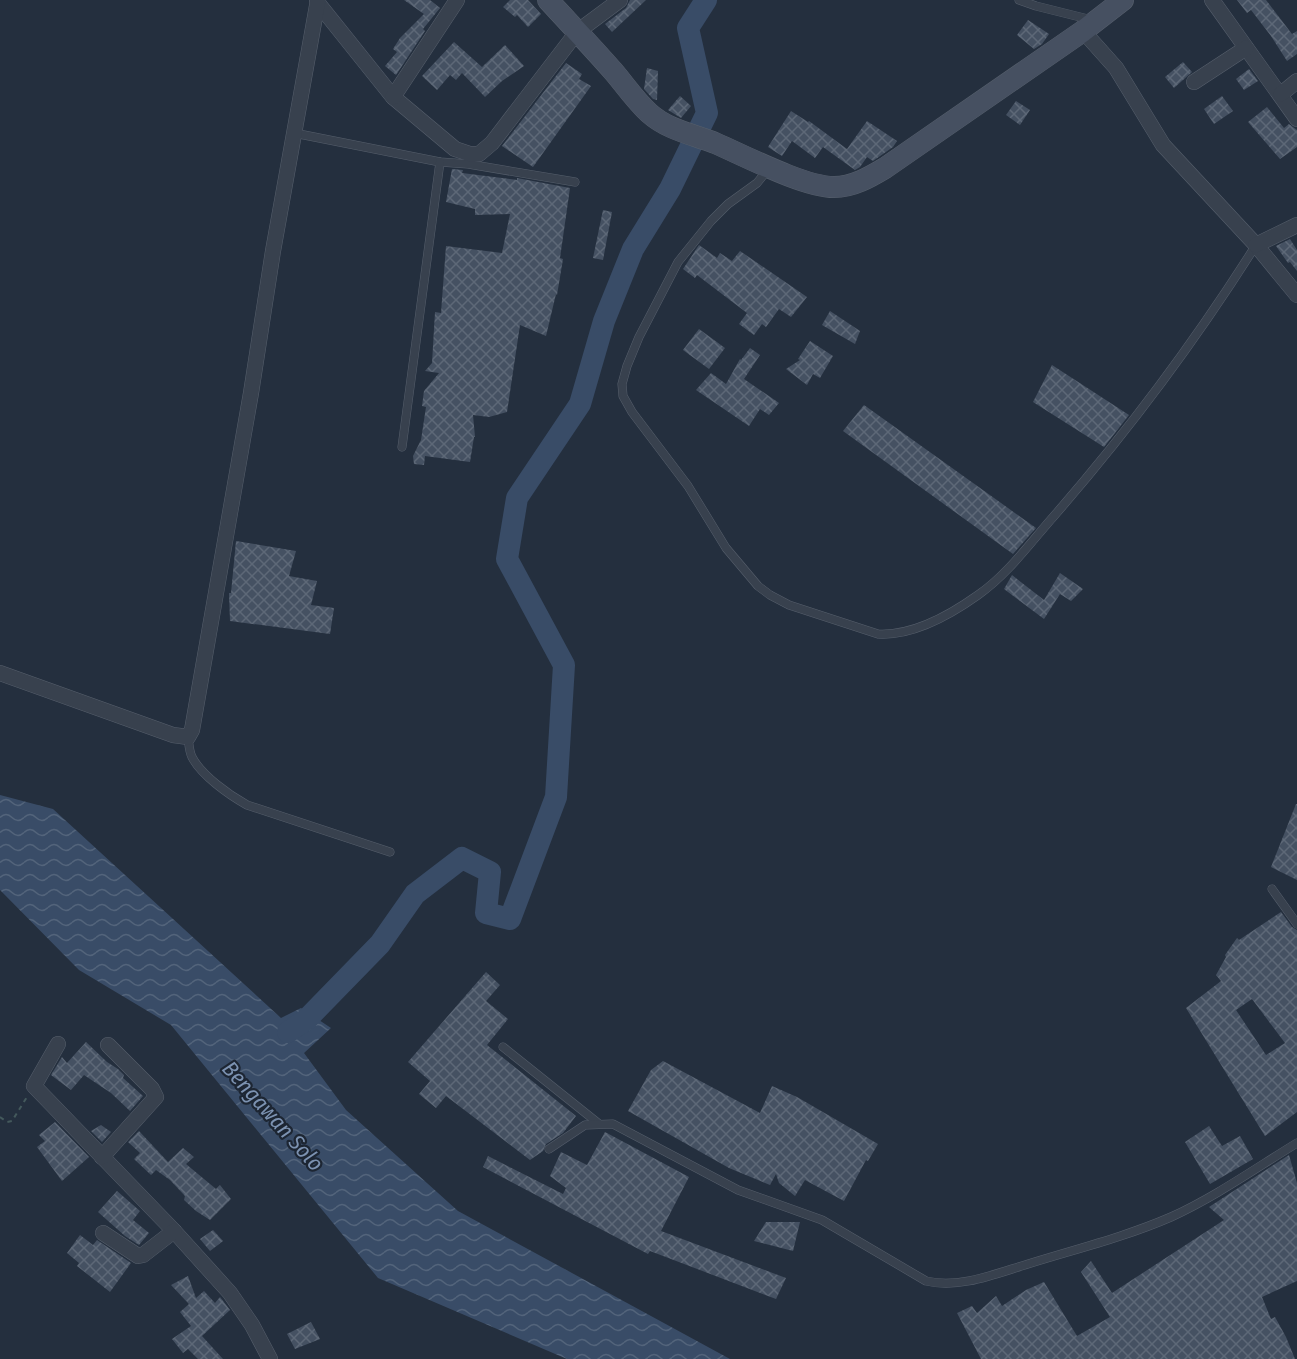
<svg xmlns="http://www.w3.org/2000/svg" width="1297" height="1359" font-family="'Fira Sans Condensed',sans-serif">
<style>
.water{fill:url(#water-waves)}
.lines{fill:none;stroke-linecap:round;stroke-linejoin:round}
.river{stroke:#394c67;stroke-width:22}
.building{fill:url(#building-cross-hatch);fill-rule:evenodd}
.lane-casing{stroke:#565f6c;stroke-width:9}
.street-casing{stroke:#565f6c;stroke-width:16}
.secondary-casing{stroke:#565f6c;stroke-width:22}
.path{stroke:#44595c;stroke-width:2;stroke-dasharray:4.5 4.5;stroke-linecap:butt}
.lane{stroke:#38414e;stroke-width:8}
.street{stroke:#38414e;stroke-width:15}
.secondary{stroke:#465061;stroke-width:21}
.labels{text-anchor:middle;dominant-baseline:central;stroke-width:4.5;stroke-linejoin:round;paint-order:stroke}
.water-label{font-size:22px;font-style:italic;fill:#7c92b1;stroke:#1d2633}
</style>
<defs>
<pattern id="water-waves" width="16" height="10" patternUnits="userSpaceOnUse" patternTransform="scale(1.5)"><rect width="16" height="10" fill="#394c67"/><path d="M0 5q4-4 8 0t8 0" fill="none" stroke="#53647b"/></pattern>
<pattern id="building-cross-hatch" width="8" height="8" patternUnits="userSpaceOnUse" patternTransform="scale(1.5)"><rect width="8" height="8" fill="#455162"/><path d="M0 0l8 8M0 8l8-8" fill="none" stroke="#5d6877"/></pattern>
</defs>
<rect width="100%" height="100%" fill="#242f3e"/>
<polygon class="water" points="0,795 53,809 281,1018 301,1008 331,1028 304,1053 346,1110 458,1211 730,1359 567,1359 378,1278 171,1025 79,970 0,890"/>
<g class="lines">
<polyline class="river" points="288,1032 307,1019 380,944 415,894 462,858 490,872 486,913 510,919 556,797 564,665 507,559 517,498 580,404 604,321 633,249 670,189 707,113 688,28 706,0"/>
</g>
<g class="building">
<polygon points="404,0 430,0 440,8 423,29 425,31 396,75 385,66 397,52 393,49 400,38 424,14"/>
<polygon points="510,0 528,0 541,14 528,27 517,15 515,17 503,7"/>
<polygon points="630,0 646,0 612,32 605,24 626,8"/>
<polygon points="1237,0 1266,0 1292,34 1297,31 1297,54 1287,61 1271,36 1251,10 1247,13"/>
<polygon points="1028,20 1049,34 1042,44 1034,49 1017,35"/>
<polygon points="454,42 482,67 505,45 524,66 502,81 485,97 462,73 456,80 450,75 437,90 422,76"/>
<polygon points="1183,62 1192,72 1174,88 1165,77"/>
<polygon points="566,63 582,74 579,79 591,86 533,167 502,146"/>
<polygon points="647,68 658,71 657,100 653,99 644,89"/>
<polygon points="1249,69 1258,81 1244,90 1236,79"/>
<polygon points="680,96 691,106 681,118 668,110"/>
<polygon points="1222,96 1233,111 1214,124 1204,109"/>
<polygon points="1016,101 1030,110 1020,125 1006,115"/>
<polygon points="1267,107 1284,128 1289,124 1297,130 1297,147 1280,159 1248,122"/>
<polygon points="791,111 808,122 809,121 847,149 867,121 897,141 893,147 873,161 867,157 860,167 855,170 823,147 815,158 792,141 782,156 768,147"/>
<polygon points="452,169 463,170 462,173 517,180 517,178 570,188 560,258 563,259 557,295 556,294 546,336 520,325 507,412 489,417 473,415 475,437 474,437 470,462 425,456 424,465 414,464 413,456 421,440 426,407 422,406 424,391 439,373 425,371 432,363 435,312 441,313 446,246 502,253 510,214 475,215 475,209 446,202"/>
<polygon points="603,210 612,212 603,260 593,258"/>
<polygon points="1290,239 1297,250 1297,271 1290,262 1288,263 1276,246"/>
<polygon points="699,245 717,258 720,253 732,261 740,251 807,297 791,317 779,309 766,327 762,324 754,335 739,324 747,313 697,275 695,278 683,269"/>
<polygon points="830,311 860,331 855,344 822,325"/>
<polygon points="699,329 725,348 709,369 683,350"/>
<polygon points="810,341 833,356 820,378 813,374 807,385 786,369 800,360 798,359"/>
<polygon points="750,348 760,355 744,379 779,403 769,415 760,409 749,426 696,390 711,373 726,384 740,359 741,360"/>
<polygon points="1052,365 1129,415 1104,447 1033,402"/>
<polygon points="864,405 1036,528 1013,554 843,431"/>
<polygon points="236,541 296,551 289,576 317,581 311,605 334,608 330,634 230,621 229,593 231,593"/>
<polygon points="1060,573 1083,589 1071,601 1060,594 1044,619 1004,589 1012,575 1044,600"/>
<polygon points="1296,804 1297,804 1297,880 1271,867"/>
<path d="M1281,912L1292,927L1297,930V1112L1265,1136L1186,1008L1221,981L1216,975L1226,957L1225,955L1237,938L1239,940ZM1252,999L1285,1043L1266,1055L1236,1010Z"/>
<polygon points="486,972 500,985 486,1001 508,1019 487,1045 576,1116 563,1133 546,1144 543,1151 530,1160 446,1096 436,1108 419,1094 430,1081 408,1062"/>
<polygon points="86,1042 107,1062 118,1069 124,1075 123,1078 143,1096 130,1111 111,1093 84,1075 71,1090 51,1075 62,1057 67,1063"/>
<polygon points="663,1061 760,1113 772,1086 797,1097 878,1144 868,1161 866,1160 844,1201 805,1180 795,1196 779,1183 776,1174 770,1185 729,1168 628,1111 651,1070"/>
<polygon points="55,1122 89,1157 62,1181 37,1147 45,1141 39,1135"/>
<polygon points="101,1125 111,1132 102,1142 91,1131"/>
<polygon points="1209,1126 1222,1146 1240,1136 1253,1159 1210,1184 1185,1142"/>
<polygon points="139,1131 168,1162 183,1148 194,1157 186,1164 216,1189 220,1185 231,1199 210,1220 196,1211 184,1200 185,1196 170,1180 156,1170 151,1175 134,1159 140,1153 128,1142"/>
<polygon points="605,1132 689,1177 661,1231 786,1278 776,1299 650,1251 648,1254 483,1167 488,1156 563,1194 566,1188 550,1176 561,1152 587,1165"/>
<polygon points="1289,1155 1297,1183 1297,1281 1262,1297 1271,1319 1275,1317 1286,1337 1295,1359 981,1359 957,1313 972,1306 977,1313 996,1296 1002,1306 1026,1290 1044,1282 1077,1336 1110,1317 1081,1272 1091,1261 1112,1293 1224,1220 1209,1207"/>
<polygon points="117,1191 140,1211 133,1220 149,1233 139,1245 125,1236 98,1212"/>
<polygon points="766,1222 800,1222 793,1251 754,1241"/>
<polygon points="213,1230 223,1241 210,1251 200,1239"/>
<polygon points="80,1235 93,1245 97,1240 131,1263 110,1292 77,1266 79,1263 67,1253"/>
<polygon points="188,1276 196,1298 204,1291 215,1303 220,1297 230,1310 202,1336 223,1359 198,1359 188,1349 183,1353 172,1339 191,1326 180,1312 189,1304 171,1285"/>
<polygon points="311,1322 320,1339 295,1349 287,1334"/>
</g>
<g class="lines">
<defs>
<g id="lane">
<polyline points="1019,0 1036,6 1092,20"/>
<polyline points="294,133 440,162 468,164 575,182"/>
<path d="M769,168L757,183L728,204L711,221L678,262L639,337L627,366L622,384L623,396L632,412L688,486L726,548L758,586L770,595L789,605L878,634C913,636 950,615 978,595C1008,574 1030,543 1054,516C1128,431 1196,340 1256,245"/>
<polyline points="402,447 440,162"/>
<path d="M188,737C189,744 189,751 192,757C201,775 229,795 247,805L390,852"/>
<polyline points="1272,889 1297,924"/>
<polyline points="503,1047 598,1123"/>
<path d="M549,1149L585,1125L613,1124L738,1190L822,1220L926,1281C959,1289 995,1274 1028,1264C1076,1249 1125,1237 1171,1217C1215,1197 1256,1168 1297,1143"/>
</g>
<g id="street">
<polyline points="1212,0 1297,119"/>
<polyline points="317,2 393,97 455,149 470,154 479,154 492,143 577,32 620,0"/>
<polyline points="1083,31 1116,68 1163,145 1256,245 1297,295"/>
<polyline points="1194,82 1246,48"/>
<polyline points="1281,94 1297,81"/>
<polyline points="393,97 457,0"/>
<polyline points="1256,245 1297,225"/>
<polyline points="0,673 173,735 188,737 192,730 251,393 273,251 318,0"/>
<polyline points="58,1044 34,1086 174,1231 230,1293 252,1325 270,1359"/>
<polyline points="102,1157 156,1097 152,1089 108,1045"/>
<polyline points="103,1233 138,1256 143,1255 174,1231"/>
</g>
<path id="secondary" d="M548,0C570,24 592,47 613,71C625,85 635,100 649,113C668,130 692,134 715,143C745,156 804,187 834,187C853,187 870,177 885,168L1083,31L1123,0"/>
</defs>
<use href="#lane" class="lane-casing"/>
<use href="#street" class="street-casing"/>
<use href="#secondary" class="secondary-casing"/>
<polyline class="path" points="0,1117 7,1122 12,1121 27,1097"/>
<use href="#lane" class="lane"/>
<use href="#street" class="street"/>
<use href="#secondary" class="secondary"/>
</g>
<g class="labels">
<g class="water-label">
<text transform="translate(273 1116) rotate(48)">Bengawan Solo</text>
</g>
</g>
</svg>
